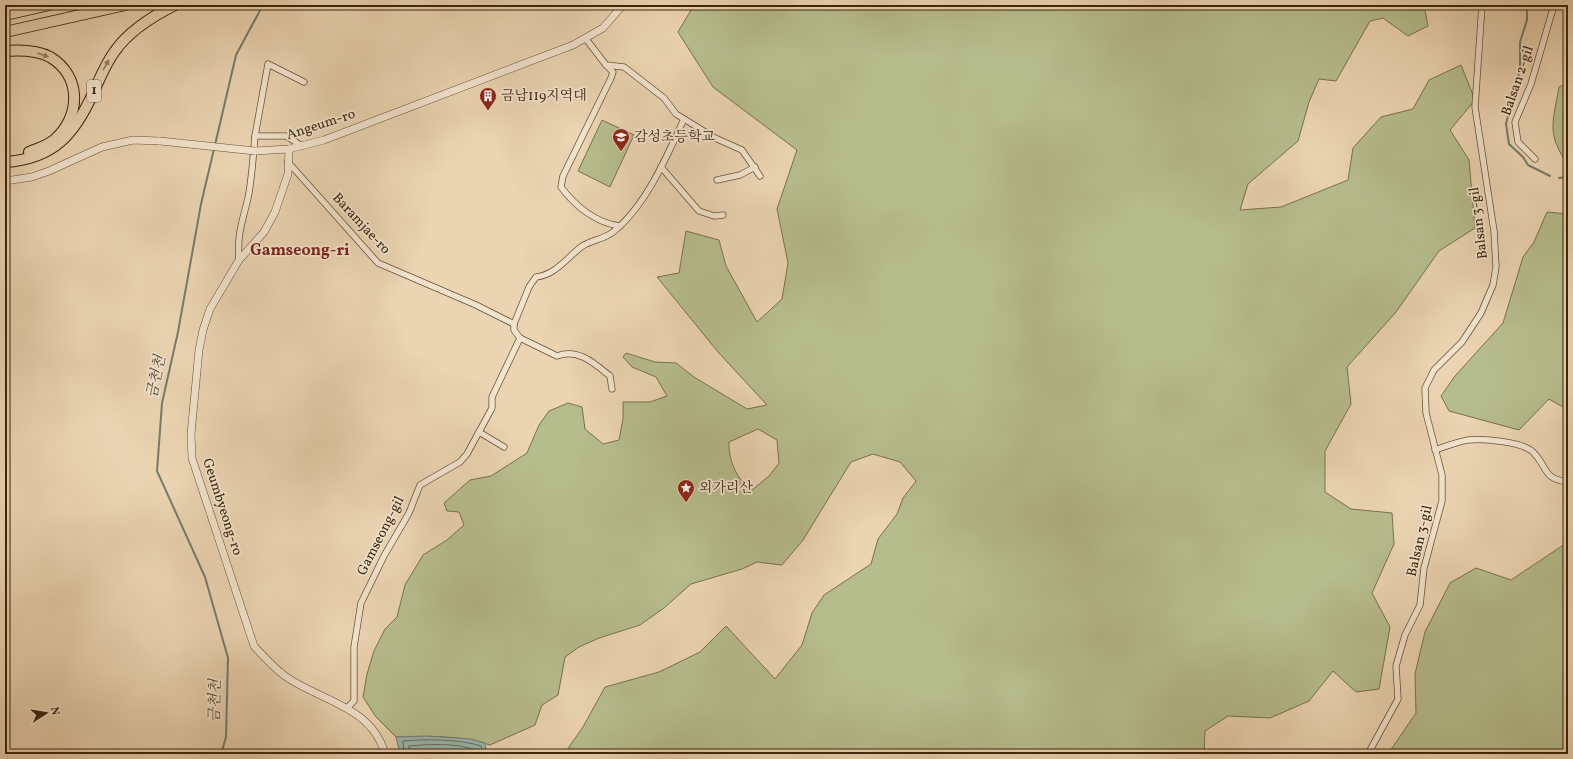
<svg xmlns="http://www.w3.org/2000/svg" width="1573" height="759" font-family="Vollkorn,'Noto Serif KR',serif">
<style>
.green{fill:#b6bd8d;stroke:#79714b;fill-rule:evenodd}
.water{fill:#98b8b1;stroke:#737d6e}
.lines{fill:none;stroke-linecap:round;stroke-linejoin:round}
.shore{stroke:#6a6e5d;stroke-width:1}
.stream{stroke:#737d6e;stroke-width:2}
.minor-casing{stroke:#685133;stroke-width:7}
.tertiary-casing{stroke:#685133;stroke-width:8}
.trunk-casing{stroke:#3c2509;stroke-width:12}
.minor{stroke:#f2e3cd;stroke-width:5.5}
.tertiary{stroke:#f2e3cd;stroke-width:7}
.trunk{stroke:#ebd4b2;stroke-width:10}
.tertiary-bridge-casing{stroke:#685133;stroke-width:8;stroke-linecap:butt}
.tertiary-bridge{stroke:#f2e3cd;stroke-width:7}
.oneway{fill:#947c5e}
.labels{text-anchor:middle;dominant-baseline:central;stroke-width:3.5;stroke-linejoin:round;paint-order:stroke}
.shield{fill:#f2e3cd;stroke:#735e44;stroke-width:1}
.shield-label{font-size:13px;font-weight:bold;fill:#3c2509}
.street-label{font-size:14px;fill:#3c2509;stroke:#f2e3cd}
.poi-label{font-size:14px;fill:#3c2509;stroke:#f2e3cd;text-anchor:start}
.water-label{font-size:15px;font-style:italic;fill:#534a33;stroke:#f2e3cd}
.quarter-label{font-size:16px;font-weight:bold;fill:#7a1f14;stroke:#f2e3cd}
</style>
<rect width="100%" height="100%" fill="#ebd4b2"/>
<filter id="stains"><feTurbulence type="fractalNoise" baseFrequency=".005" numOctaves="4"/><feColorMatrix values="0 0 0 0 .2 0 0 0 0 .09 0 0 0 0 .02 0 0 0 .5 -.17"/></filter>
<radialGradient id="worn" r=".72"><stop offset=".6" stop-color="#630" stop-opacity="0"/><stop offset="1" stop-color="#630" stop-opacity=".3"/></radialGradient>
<g class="green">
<path d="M694,5H1424L1428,26L1408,36L1383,18L1370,21L1336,81L1319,79L1309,102L1298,141L1248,184L1240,210L1281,207L1348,180L1353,148L1381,117L1413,109L1429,80L1461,65L1475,100L1450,130L1469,160L1475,228L1439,251L1396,312L1347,367L1351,404L1325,451V492L1351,509L1392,513L1394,544L1372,593L1390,627L1379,689L1356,692L1333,671L1309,701L1270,718L1228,716L1205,731L1204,754H564L583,727L605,687L659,672L700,652L726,626L775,679L802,645L812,613L824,595L871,564L878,539L897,514L903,498L916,481L900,462L873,454L851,462L803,540L782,565L757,562L742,569L691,584L664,608L640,625L599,638L579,647L565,657L558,695L542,705L535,725L490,745C459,735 428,736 396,737L376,717L363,697L367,674L374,651L385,629L397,617L405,585L423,555L447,540L464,525L459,512L447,511L444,503L470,480L491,476L527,453L539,425L549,411L568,403L582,407L585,429L603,444L619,440L623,419V402H650L667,396L656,377L632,367L623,357L626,353L655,362L676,363L694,377L747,409L767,405L718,352L657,277L679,273L686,231L719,240L726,266L757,322L782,299L788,263L777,209L797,150L713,87L678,32ZM758,429L777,440L779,463L769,476L752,490C737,481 728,459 729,442Z"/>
<path d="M1568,82V165C1546,133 1553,123 1559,87Z"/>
<polygon points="602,120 634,135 610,187 578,171"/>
<polygon points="1547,212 1568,214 1568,410 1549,399 1519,430 1449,411 1441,396 1455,376 1503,323 1523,257 1534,242"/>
<polygon points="1568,542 1568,754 1388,754 1416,713 1415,674 1425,632 1450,583 1476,568 1511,580"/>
</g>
<polygon class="water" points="427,736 471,739 485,743 487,754 400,754 396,737"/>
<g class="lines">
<g class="shore">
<path d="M404,754L403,741C425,739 460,739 481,746L483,754"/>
<path d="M409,754V746C430,744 457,743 476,750L478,754"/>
<polyline points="415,754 417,752 469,754"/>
</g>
<g class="stream">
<polyline points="1527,5 1527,20 1520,42 1520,69 1506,124 1509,144 1523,157 1528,165 1550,176"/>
<polyline points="215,145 236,55 263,5"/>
<polyline points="214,149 201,204 178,332 162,403 157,471 205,577 228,658 226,737 221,754"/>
<polyline points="1559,178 1568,177"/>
</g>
<defs>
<g id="minor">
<polyline points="586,39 606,65 624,67 664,98 676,114 715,138 742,150 760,176"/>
<path d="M606,65L613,72L611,78L563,176L561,187C575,206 596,223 620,226"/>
<polyline points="302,146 286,136 255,136 268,64 304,82"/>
<polyline points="1535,159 1518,142 1515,122 1531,84 1554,5"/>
<polyline points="288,162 378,263 476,305 514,324"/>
<polyline points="661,167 699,211 714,216 723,215"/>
<polyline points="717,180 740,175 755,167"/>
<path d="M239,260C237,234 242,223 248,198C252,179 253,156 255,136"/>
<path d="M520,338L557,356C578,348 594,363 610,376L612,389"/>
<polyline points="479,432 504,447"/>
<path d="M1435,450C1446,446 1457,442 1468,440C1482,438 1523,442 1533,452C1549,468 1541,478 1568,482"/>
<path d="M347,708L354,701V647L361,603L384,556L409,513L420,485L460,462L467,454L492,408V397L520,338L514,330V324L529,287L536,277C555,275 566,259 581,247C590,240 603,240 613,232C646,206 667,156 684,119"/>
<polyline points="1368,754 1398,699 1396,666 1405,635 1420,605 1424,568 1442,501 1442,475 1426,413 1425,388 1434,370 1462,342 1481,313 1493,285 1496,267 1494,231 1475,107 1482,5"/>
</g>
<g id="tertiary">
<path d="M289,149L288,174L275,212L264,232L239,260L210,309L203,330L199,350L191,434L192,458L254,646C264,657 273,667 285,676C320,701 372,706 385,754"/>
<polyline points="255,151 289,149 324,140 573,45 603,28 623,5"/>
<polyline points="5,181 32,177 49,171 102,147 133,140 160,141"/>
</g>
<g id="trunk">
<polyline points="5,15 49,5"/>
<polyline points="5,32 125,5"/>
<path d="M5,51C19,50 37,50 50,57C82,76 81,117 54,140C47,146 38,148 29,152"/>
<path d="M5,162C54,159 75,134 94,91C100,78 106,63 115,51C129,31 153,16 175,5"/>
</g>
</defs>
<use href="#minor" class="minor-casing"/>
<use href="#tertiary" class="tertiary-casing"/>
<use href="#trunk" class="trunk-casing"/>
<use href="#minor" class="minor"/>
<use href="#tertiary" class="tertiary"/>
<use href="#trunk" class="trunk"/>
<defs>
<polyline id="tertiary-bridge" points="160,141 255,151"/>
</defs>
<use href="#tertiary-bridge" class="tertiary-bridge-casing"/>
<use href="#tertiary-bridge" class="tertiary-bridge"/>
</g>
<defs><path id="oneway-solid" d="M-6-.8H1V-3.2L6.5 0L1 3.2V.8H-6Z"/></defs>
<g class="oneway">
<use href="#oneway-solid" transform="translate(43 55) rotate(19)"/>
<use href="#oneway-solid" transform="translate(106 65) rotate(-60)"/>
</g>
<defs>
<symbol id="building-pin" viewBox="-11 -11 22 30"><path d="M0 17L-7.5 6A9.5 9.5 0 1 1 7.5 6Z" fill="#8f2418" stroke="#f2e3cd"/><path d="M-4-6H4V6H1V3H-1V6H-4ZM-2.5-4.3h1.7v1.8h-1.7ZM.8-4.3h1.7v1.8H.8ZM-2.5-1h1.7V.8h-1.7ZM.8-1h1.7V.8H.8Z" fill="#fff"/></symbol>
<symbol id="school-pin" viewBox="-11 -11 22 30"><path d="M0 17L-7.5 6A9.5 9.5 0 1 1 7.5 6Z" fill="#8f2418" stroke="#f2e3cd"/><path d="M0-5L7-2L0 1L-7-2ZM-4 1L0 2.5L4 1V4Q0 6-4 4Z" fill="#fff"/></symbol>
<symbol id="sight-pin" viewBox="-11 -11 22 30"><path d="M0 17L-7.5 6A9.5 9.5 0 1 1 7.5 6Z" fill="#8f2418" stroke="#f2e3cd"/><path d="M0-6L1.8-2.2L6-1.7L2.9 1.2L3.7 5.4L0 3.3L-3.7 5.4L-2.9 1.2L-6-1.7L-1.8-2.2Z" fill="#fff"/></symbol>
</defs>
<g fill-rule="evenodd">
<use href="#building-pin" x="478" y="86" width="20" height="27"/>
<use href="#school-pin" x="611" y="127" width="20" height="27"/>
<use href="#sight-pin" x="676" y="478" width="20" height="27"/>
</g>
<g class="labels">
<rect class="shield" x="87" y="80" width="14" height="22" rx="3"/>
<g class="shield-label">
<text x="94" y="91">1</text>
</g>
<g class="street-label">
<text transform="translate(1518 81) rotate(-71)">Balsan 2-gil</text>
<text transform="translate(321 125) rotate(-18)">Angeum-ro</text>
<text transform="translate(1479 223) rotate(-97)">Balsan 3-gil</text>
<text transform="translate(361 224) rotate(47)">Baramjae-ro</text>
<text transform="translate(222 507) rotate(72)">Geumbyeong-ro</text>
<text transform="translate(381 536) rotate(-63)">Gamseong-gil</text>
<text transform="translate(1420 541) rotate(-77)">Balsan 3-gil</text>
</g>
<g class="poi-label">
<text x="501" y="96">금남119지역대</text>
<text x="634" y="137">감성초등학교</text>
<text x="699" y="488">외가리산</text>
</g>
<g class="water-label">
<text transform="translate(157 377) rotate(-78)">금천천</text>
<text transform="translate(216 701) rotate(-89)">금천천</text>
</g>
<g class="quarter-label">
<text x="300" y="251">Gamseong-ri</text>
</g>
</g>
<rect width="1573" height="759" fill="none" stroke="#ebd4b2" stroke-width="20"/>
<rect x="6" y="6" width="1561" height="747" fill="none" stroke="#3c2509" stroke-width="2"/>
<rect x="10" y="10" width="1553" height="739" fill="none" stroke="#3c2509"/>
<g transform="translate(46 713) rotate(78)" stroke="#f2e3cd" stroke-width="3" paint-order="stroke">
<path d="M0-3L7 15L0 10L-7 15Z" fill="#3c2509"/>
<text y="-6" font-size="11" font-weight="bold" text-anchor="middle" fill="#3c2509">N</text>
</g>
<rect width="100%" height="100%" filter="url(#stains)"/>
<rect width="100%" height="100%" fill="url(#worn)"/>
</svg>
